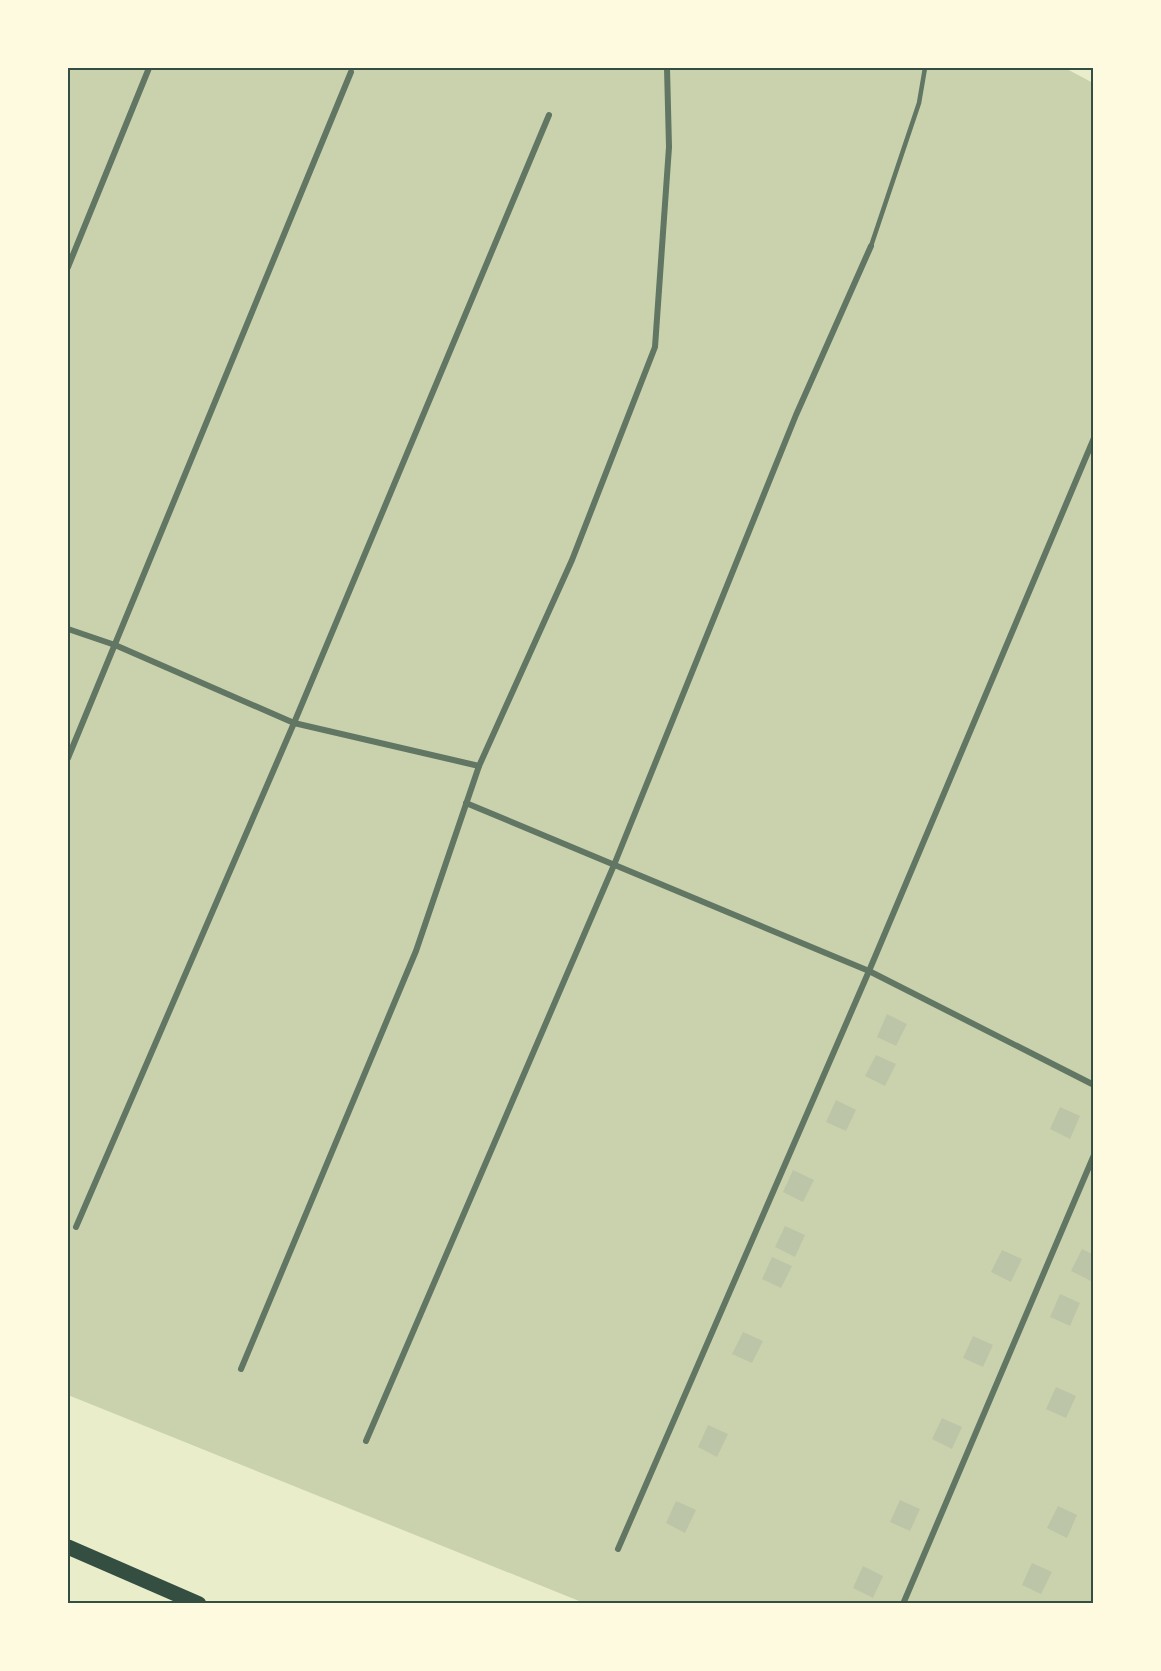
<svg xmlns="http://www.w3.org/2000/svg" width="1161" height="1671" font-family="'Fira Sans Condensed',sans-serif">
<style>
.green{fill:#cad2ad}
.building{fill:#bcc5a7}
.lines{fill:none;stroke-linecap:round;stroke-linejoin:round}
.service{stroke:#617663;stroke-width:4.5}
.minor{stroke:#617663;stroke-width:6}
.primary{stroke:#344e41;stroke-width:15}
.neatline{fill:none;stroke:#344e41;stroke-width:2}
</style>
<rect width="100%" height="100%" fill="#e9edc9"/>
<polygon class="green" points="68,68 1065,68 1093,83 1093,1603 584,1603 68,1395"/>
<g class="building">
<polygon points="887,1014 907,1024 896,1046 877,1037"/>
<polygon points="876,1055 896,1064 885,1086 865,1076"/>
<polygon points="836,1100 856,1110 846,1131 826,1122"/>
<polygon points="1060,1107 1080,1116 1070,1139 1050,1129"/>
<polygon points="793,1170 814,1180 803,1202 783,1192"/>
<polygon points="785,1226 805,1235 795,1257 775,1247"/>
<polygon points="1082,1249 1094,1255 1094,1276 1091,1281 1071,1271"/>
<polygon points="1002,1250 1022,1259 1011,1282 991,1272"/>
<polygon points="772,1257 792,1266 781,1288 762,1279"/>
<polygon points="1060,1294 1080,1303 1070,1326 1050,1317"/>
<polygon points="743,1332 763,1341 752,1363 732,1354"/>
<polygon points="973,1336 993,1345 983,1367 963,1358"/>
<polygon points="1056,1387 1076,1396 1066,1418 1046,1409"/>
<polygon points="942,1418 962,1427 952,1449 932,1439"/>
<polygon points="708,1425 728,1434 717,1457 698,1447"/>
<polygon points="900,1500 920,1509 910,1531 890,1522"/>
<polygon points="676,1501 696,1510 685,1533 666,1523"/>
<polygon points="1058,1506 1077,1515 1067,1538 1047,1528"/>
<polygon points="1032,1563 1052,1572 1041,1594 1022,1585"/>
<polygon points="863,1566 883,1576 873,1598 853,1588"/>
</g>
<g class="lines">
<polyline class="service" points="871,246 919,103 925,68"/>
<g class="minor">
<polyline points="68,267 149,68"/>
<polyline points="68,629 115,645 294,723 479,766"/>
<polyline points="68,758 351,72"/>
<polyline points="466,803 869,971 1094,1085"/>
<polyline points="76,1227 294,723 549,115"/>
<polyline points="241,1369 416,951 479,766 572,560 655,347 669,147 667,68"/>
<polyline points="366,1441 614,865 796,415 871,246"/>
<polyline points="618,1549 869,971 1094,438"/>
<polyline points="903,1604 1094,1155"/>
</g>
<polyline class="primary" points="68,1547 199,1604"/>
</g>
<rect width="1161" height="1671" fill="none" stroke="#fefae0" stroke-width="138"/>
<rect x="69" y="69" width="1023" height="1533" class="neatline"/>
</svg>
